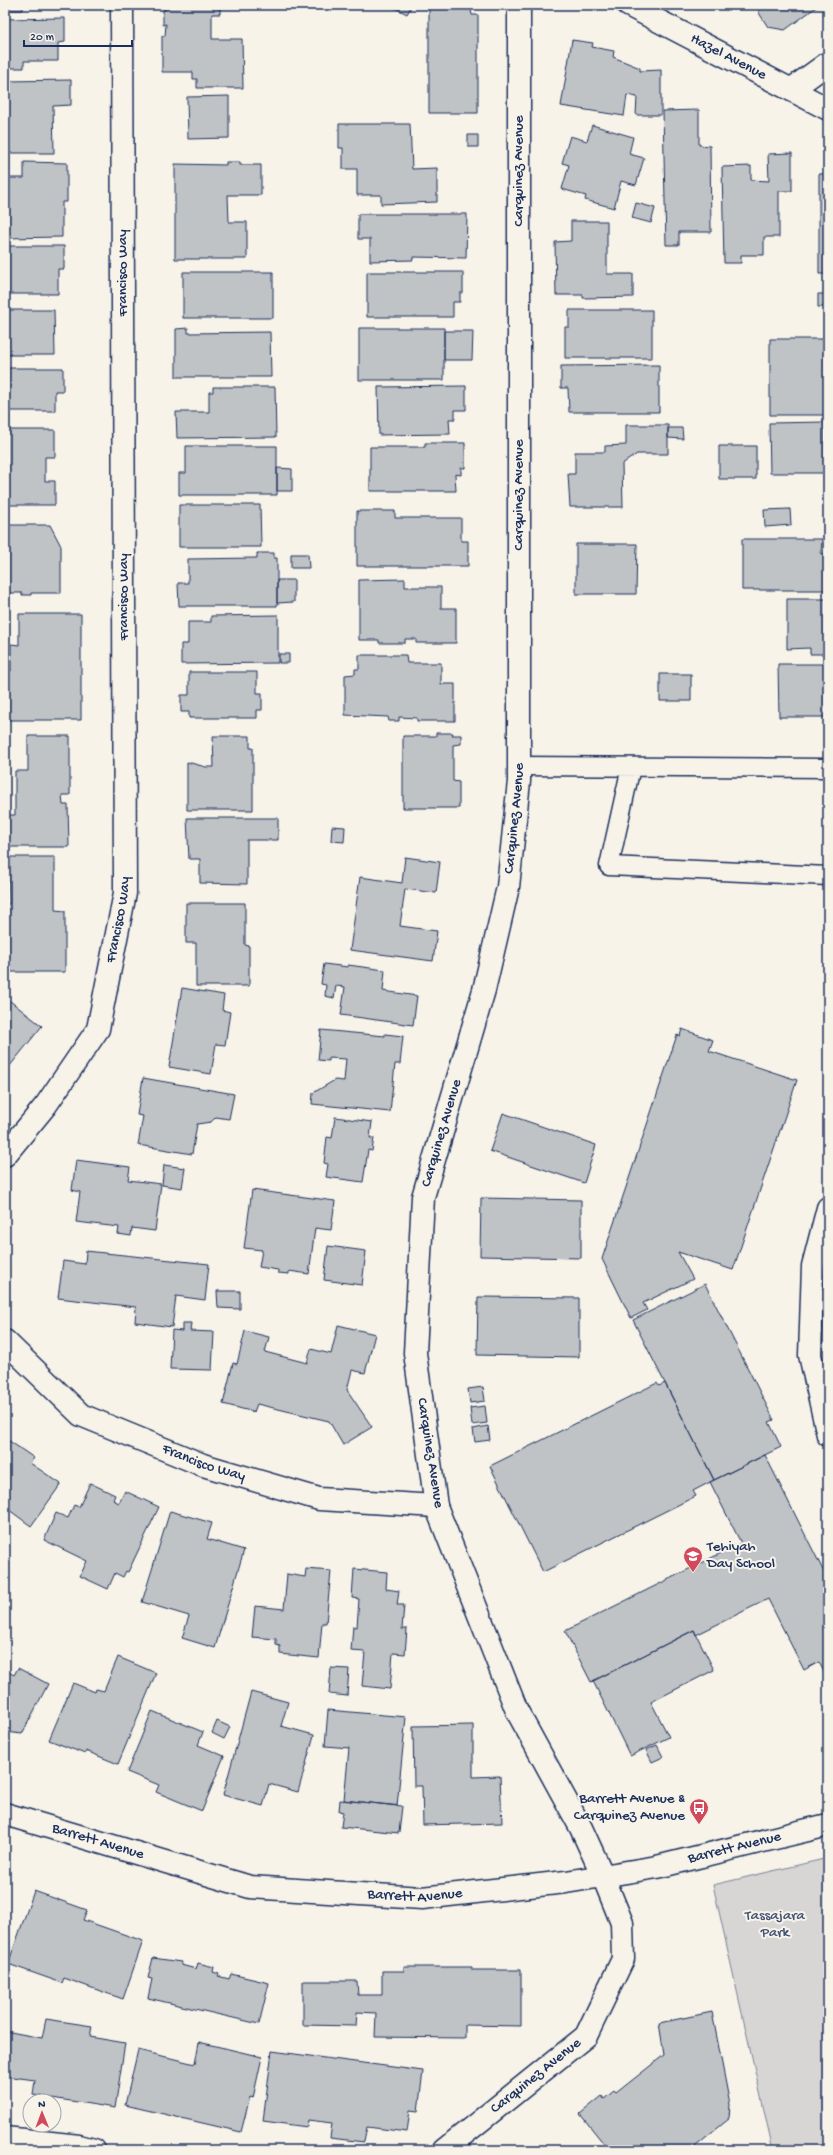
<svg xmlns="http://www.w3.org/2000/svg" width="833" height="2155" font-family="'Gochi Hand',sans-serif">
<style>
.green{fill:#d7d6d4;stroke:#798299}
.building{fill:#c0c3c5;stroke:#1b2f5e}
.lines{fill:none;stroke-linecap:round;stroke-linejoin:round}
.lane-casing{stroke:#1b2f5e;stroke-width:21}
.street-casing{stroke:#1b2f5e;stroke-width:25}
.secondary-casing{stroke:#1b2f5e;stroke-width:25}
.lane{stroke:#f7f3e8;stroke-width:18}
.street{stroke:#f7f3e8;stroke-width:22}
.secondary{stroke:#f7f3e8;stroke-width:22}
.labels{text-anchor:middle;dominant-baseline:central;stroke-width:4;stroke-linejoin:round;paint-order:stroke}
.street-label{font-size:15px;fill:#1b2f5e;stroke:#f7f3e8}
.poi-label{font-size:15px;fill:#1b2f5e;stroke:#f7f3e8;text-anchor:start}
.park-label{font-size:15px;fill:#415076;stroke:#f7f3e8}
</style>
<rect width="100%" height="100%" fill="#f7f3e8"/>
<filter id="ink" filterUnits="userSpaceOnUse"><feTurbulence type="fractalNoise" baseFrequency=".025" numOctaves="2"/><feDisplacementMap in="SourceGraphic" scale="8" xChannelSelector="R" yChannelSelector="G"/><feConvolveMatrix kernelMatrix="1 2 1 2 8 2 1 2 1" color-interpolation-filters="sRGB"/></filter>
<g filter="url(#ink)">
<path class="green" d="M828,1858v292h-55l-60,-265z"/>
<path class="building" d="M5,5h18v5h-18z
M165,5h55v9h-8v25h30l1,49h-46v-9h-4v-7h-31v-36h3l1,-12 -3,1v-15h2z
M389,5h23l-5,9z
M429,5h41l2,10h6v98h-49z
M759,5h60l-34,25 -17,-3 -9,-14z
M65,18v24l-7,1v18h-34v7h-19v-49z
M572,40l21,3 -1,4 22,4 -1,6 27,11v3l21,-1v45h-25l1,-18 -10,-2 -3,21 -63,-10z
M71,80v25l-18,1 1,47h-48v-72z
M229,96v42l-41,1 -1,-42z
M699,110v35l11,1 1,86h-32v13h-13l-3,-134z
M339,124h71l2,45 25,-1v34l-56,2v-9h-24v-26h-14v-21h-4z
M592,125l41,12 -4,17 15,4 -8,27 -15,-4 -7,27 -29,-8 1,-4 -24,-7 7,-24 -7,-2 8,-27 17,5z
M468,135h10v12h-10z
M792,153v38h-13v46h-15v18h-23v8h-17l-2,-96 29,-1v14l18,1 -1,-27z
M24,162l43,1v39h-5v35l-57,1v-60h19z
M226,162h14v3h21v30h-33l1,27h18v37h-72v-95l51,1z
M819,174h9v106l-2,-6h-7z
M636,203l19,5 -4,15 -19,-5z
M358,214h109l-1,44 -53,-1v3l-43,1v-22h-12z
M571,221h36v53h26v23l-50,1v-3h-27l-1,-53 16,-1z
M5,246h59v23h-6v25h-53z
M183,272h90v46h-90z
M367,272h96v21h-3v9h-7v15h-86z
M818,294h10v13h-10z
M5,306l1,4h48l1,45h-50z
M569,310h83v48h-87v-31h4z
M188,328v5l82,-1 1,45h-95v-48z
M359,328h85v52h-85z
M444,331h29l-1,29h-28z
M770,339h58v76h-58z
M5,364l1,4h57v23h-8v20h-50z
M659,365v47h-90l-1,-24h-7v-22z
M466,386v24h-11v9h-6l1,15 -71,1 -1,-48z
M213,387h62l1,50 -99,1 -1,-26h33v-20h4z
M825,422v51h-55l-1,-50z
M626,425h42v29h-31l-15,10 1,43h-53l-2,-33h7v-22h30v-6l21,-1z
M668,428h14l1,11 -15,-1z
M5,430h50v27h-10v24h10v24h-50z
M425,443h40v25h-4v7l-6,-1 1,17h-86v-44h55z
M186,446h91v49h-98v-22h7z
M719,446h37v33h-37z
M277,468l15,1v22h-15z
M179,505h81l1,42h-82z
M790,509l1,16 -26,2 -1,-17z
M357,511h38v7h66v23h7v25h-111z
M5,525h45l11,21v47h-30v2h-9v-2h-17z
M742,539h80l-1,15h7v36h-86z
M576,544h61l-1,50h-60z
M257,553h17v5h3v48h-98l-1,-23h10v-24l69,-1z
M291,554h17l1,14h-18z
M405,579v8h36v21h15v35h-40v-4h-11v4h-26v-3h-20v-60z
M277,580h17v22l-17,1z
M787,599h41v55h-18v-6l-23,1z
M19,614h62v106h-76v-49h6v-27l8,1z
M278,615v48l-97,1v-20h7v-22h23v-6z
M279,654h10v9h-10z
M359,655h47l1,8h34v21h14v37h-38v-3l-18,-1v4h-10l-1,-4 -43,-2v-40l10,-1v-5h4z
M778,664h50v53h-49z
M189,672h68v21h5v17h-5v8h-68v-6h-8v-17h8z
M660,674h31v27h-31z
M436,733h17l-1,2h9v9l-8,1v36l6,1v26h-56v-72h33z
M28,736h42v59h-8l1,10h5l1,42h-64v-32h10v-44h13z
M213,736h37v12h3v62h-66v-48l19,5h8z
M187,818h91v22h-31v44l-47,-1v-24h-11z
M332,826l13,1 -1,15 -13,-1z
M8,857h47v53l10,1v61h-60v-68h4z
M405,857l35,5 -4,31 -31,-4 -5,37 37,5 -4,30 -83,-11 10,-73 42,6z
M186,903h59v42l4,1v40h-53v-43h-10z
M324,964l24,3v-2l37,5 -2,21 34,5 -4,29 -72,-10 4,-28 -9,-1 -2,12 -9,-2 1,-11 -5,-1z
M182,988l42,7 -2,15 8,2 -5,33 -9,-1 -5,30 -42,-7z
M5,997l37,29 -37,46z
M682,1029l31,11 -4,11 88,29 -64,190 -55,-18 15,27 -50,24 4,7 -16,8 -29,-59 75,-224 3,1z
M321,1030l64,6v-2l18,2 -3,28h-5l-5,48 -78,-8 1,-11 22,-13 9,1 2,-22 -17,-1v3l-11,-1z
M143,1078l91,16 -5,25 -13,-2 -5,5 -14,2 -5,30 -54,-9 5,-29 -6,-1z
M503,1113l93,32 -12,38 -94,-32z
M335,1117l37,5 -2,16h4l-2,13 -4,-1 -5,32 -37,-5 2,-13 -4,-1 3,-26 5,1z
M76,1160l54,7 -2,13 33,4 -6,47 -23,-3 -1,8 -13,-2 1,-7 -43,-5 4,-30 -8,-2z
M164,1165l21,3 -3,20 -20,-3z
M252,1190l83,11 -4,29 -16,-2 -6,46 -20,-3v3l-11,-1v-3l-19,-3 3,-17 -18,-2z
M481,1198l100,2v58l-101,-2z
M328,1246l38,5 -4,34 -38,-5z
M86,1251l123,13 -4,36 -29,-4 -4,31 -37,-5 1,-15 -78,-9 5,-37 22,3z
M705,1284l69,136 -5,2 12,25 -67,33 -81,-160z
M217,1291h23v18l-22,-1z
M478,1297l101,1v59l-102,-2z
M182,1323h9l-1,8 24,1 -2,38 -42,-1 2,-39 10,1z
M338,1325l37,9 -10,39 -13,-3 -5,20 25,37 -29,18 -14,-24 -72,-17 -3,8 -31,-8 10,-41 4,1 8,-33 24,6 -4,15 42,11 4,-14 20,5z
M657,1383l2,3 6,-3 49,97 -21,11 3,5 -153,76 -53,-106z
M483,1387l2,14 -15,2 -2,-14z
M485,1406l2,17 -15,2 -2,-17z
M488,1426l2,14 -15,2 -2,-13z
M5,1438l29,20 -4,5 31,21 -30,42 -26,-19z
M765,1455l63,125v100l-9,-18 -15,8 -36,-71 -72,36 -2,-5 -103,52 -26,-51 176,-88 -31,-61z
M90,1483l25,12 -2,5 6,3 6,-12 34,16 -31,65 -2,-1 -3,6 -8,-4 -7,16 -28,-13 7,-15 -43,-21 12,-27 12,5 6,-13 5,2z
M170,1511l42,12 -5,16 37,11 -29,98 -33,-10 7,-22 -47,-14z
M306,1569l25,2 -5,52h-4l-3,35 -39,-4v-8l-4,-1v-6l-24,-2 3,-31 29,3 3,-35 18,3z
M354,1569l33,3 -1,17 13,2 -2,14h7l-2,24h5l-2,25 -12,-1 -3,36 -28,-3 3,-34 -14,-1 2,-25 4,1 2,-28 -7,-1z
M694,1630l20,40 -63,32 18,35 -39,19 -37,-75z
M118,1657l38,16 -38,91 -32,-13 -1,3 -36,-14 24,-57 22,9 1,-3 8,2z
M18,1668l30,16 -26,50 -17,-2v-62l9,5z
M331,1668l18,1 -2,27 -18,-2z
M251,1692l37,10 -7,24 33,9 -16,57 -29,-8 -6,22 -40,-11z
M328,1710l78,7 -9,89 -53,-6 5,-52 -24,-2z
M152,1711l51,21 -5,13 26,11 -22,55 -46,-19 3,-7 -32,-13z
M217,1721l13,6 -6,12 -12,-6z
M473,1725v52l27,-1 2,47 -79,2 -1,-39h-8l-1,-60z
M657,1745l6,12 -11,5 -6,-12z
M340,1800l62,6 -3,27 -58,-6 2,-15 -4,-1z
M34,1891l53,19 -4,10 60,21 -20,58 -59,-21 -2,5 -54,-19z
M153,1958l28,4v3l15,4 2,-6 16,4 -1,5 6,2 -1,2 11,3 2,-5 38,9 -10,41 -111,-26 4,-19 -4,-1z
M404,1967h68v3h49v56l-56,-1v13l-90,-1 1,-24 -19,-1 -1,14 -53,-1v-44h54l1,14h24v-24h22z
M712,2012l18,93 -1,13 -39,32h-81l-29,-36 22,-18 2,3 10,-8 2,2 48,-38 -5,-32z
M46,2019l46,7 -2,11 35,6 -10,65 -82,-13 2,-15 -30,-4v-45l37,7z
M199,2042l63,15 -9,41 -3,-1 -9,35 -116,-27 13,-55 57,14z
M272,2051l151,20 -5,40 -8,-1 -3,22 -40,-5 -3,15 -34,-4 2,-15 -24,-3 -1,7 -44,-6z"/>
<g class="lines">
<defs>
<path id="lane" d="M518,766l310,2
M631,767l-22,99 219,10"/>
<g id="street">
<path id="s1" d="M628,5l200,104"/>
<path d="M792,89l36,-26"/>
<path id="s2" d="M5,1155l41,-50 52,-76 27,-136 -3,-888"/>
<path d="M828,1208l-15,58 -3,89 18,80"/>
<path id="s3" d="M5,1341l76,74 122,50 116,34 117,7"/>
<path d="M5,2138l74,8 15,4"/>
<path id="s4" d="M444,2150l142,-114 37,-77 -1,-36 -19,-47 -22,-48 -64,-117 -81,-205 -21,-153 8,-156 61,-207 24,-103 11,-106v-776"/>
</g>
<g id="secondary">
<path id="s5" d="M5,1814l245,73 172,11 144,-16 91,-15 171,-42"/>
</g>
</defs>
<use href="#lane" class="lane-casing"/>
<use href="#street" class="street-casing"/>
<use href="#secondary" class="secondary-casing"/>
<use href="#lane" class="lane"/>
<use href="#street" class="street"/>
<use href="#secondary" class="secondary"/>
</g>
</g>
<defs>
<symbol id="school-pin" viewBox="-11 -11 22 30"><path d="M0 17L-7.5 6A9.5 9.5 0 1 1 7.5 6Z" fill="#d1495b" stroke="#f7f3e8"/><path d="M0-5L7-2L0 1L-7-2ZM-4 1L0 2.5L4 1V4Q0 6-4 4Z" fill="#fff"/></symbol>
<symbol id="bus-pin" viewBox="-11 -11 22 30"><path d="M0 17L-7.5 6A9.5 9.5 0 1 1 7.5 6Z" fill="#d1495b" stroke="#f7f3e8"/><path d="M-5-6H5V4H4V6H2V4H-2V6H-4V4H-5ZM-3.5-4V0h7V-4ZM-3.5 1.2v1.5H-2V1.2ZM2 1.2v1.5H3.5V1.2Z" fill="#fff"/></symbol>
</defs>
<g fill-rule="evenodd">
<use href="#school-pin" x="682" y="1545" width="22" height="30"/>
<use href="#bus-pin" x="688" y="1797" width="22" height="30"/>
</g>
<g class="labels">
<g class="street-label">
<text stroke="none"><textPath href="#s1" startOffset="113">Hazel Avenue</textPath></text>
<text transform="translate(519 171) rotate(-90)">Carquinez Avenue</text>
<text transform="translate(123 273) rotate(-90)">Francisco Way</text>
<text transform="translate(519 495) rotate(-90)">Carquinez Avenue</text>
<text transform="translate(124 597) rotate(-90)">Francisco Way</text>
<text stroke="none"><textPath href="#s4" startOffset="1462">Carquinez Avenue</textPath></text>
<text stroke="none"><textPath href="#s2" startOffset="268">Francisco Way</textPath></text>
<text stroke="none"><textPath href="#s4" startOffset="1138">Carquinez Avenue</textPath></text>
<text transform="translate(430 1453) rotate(81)">Carquinez Avenue</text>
<text stroke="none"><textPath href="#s3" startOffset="238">Francisco Way</textPath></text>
<text stroke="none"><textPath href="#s5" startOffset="97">Barrett Avenue</textPath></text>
<text stroke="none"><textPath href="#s5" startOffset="745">Barrett Avenue</textPath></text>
<text stroke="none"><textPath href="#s5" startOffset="421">Barrett Avenue</textPath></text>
<text stroke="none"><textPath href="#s4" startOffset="118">Carquinez Avenue</textPath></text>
</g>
<g class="poi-label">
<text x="707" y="1547">Tehiyah<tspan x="707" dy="17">Day School</tspan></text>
<text x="685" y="1799" text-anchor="end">Barrett Avenue &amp;<tspan x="685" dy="17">Carquinez Avenue</tspan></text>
</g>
<g class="park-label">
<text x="775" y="1916">Tassajara<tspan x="775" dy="17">Park</tspan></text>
</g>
</g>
<rect width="833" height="2155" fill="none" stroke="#f7f3e8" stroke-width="20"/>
<rect x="10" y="10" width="813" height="2135" fill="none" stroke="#1b2f5e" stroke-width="1.5" filter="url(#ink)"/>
<g transform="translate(42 2113) rotate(359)"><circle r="19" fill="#f7f3e8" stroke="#9fa5b1"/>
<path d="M0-3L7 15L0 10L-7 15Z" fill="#d1495b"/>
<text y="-6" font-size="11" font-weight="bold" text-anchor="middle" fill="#1b2f5e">N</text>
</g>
<path d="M24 40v6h108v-6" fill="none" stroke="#1b2f5e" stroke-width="2"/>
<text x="30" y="40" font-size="12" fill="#1b2f5e" stroke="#f7f3e8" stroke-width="3" paint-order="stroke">20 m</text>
</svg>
